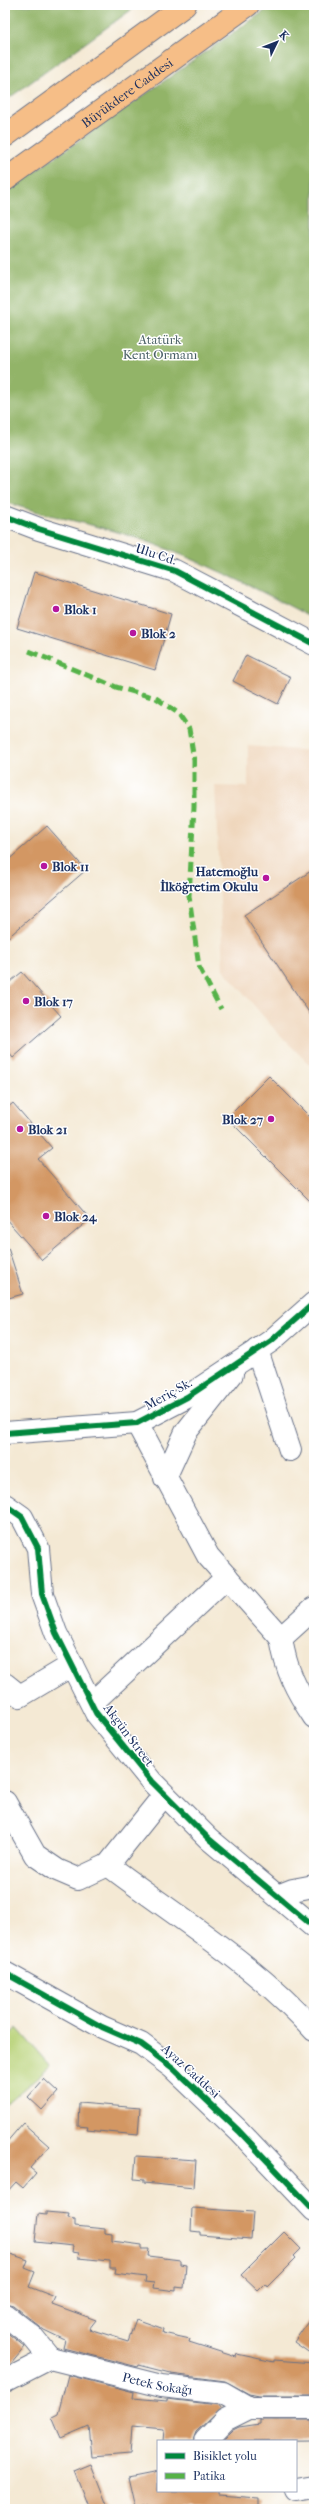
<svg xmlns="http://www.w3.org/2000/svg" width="319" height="2514" font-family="'IM FELL French Canon',serif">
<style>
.built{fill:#efd6bb}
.green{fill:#b8d277;stroke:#6a806a}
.forest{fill:#92b468;stroke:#567263}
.building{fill:#d39764}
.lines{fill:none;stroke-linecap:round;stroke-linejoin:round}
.minor-casing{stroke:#677087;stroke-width:24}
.major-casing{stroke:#677087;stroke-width:24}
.minor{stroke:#fff;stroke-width:22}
.major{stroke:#f6be87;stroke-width:22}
.quiet{stroke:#55b248;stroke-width:5;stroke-dasharray:10 5;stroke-linecap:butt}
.cycleway-casing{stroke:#fff;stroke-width:8}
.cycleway{stroke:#00873e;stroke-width:6}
.poi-dot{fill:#b5179e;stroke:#fff;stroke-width:1.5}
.labels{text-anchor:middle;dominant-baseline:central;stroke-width:3;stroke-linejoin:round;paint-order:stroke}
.street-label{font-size:13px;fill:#1b2f5e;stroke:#fff}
.park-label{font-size:13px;fill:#4a6066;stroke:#fff}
.poi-label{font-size:13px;font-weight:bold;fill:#1b2f5e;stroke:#fff;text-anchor:start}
</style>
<rect width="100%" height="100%" fill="#fff"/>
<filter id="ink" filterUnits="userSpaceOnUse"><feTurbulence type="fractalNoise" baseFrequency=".025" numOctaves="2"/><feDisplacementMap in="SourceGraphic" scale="8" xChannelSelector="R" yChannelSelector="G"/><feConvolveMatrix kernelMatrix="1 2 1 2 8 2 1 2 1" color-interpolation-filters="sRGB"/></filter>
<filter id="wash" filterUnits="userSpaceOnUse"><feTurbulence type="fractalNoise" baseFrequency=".012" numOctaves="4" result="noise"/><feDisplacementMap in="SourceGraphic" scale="16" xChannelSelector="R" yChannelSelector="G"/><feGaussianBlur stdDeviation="0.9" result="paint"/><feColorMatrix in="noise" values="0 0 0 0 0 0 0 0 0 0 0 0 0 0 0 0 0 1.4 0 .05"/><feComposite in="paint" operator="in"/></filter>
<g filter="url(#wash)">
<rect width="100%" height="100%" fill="#f4e9d4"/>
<path class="built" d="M248,746l66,5v318l-38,-38 -53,-62 -8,-183 33,1z"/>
<path class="green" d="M17,2028l33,38 -45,39v-66z"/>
<path class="forest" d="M5,5h133l-133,96z
M273,5h41v614c-56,-30 -114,-59 -174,-80 -44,-15 -91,-22 -135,-37v-310z"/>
<g id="blocks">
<path class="building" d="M34,572l137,42 -16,56 -138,-42z
M246,655l45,22 -13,27 -45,-23z
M47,826l39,44 -81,70v-77z
M314,869v151l-70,-105z
M22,972l39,44 -48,42 -8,-10v-62z
M269,1076l45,45v84l-87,-87z
M13,1103l39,45 -14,11 52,60 -48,41 -37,-42v-108z
M5,1248h3l15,46 -18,5z
M44,2079l14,13 -16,18 -14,-13z
M79,2103l61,5 -2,27 -51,-5 1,-3 -10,-1z
M23,2123l26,23 -19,22 6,5 -13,15 -7,-6 -11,12v-50z
M136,2156l60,4 -2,28 -50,-5v-3l-10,-1z
M192,2208l61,4 -2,27 -51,-4v-3l-9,-1z
M46,2212l23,2 -1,4 7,1v7l30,3v4l7,1v7l30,4v4h7l-1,7 32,4v4l6,1 -2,23 -8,-1v4l-23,-3 1,-5 -9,-1 1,-5 -31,-4 1,-5h-6v-7l-32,-3 1,-5 -7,-1 1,-6 -38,-4 3,-28 8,1z
M284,2232l17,17 -7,7 2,2 -29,29 -2,-3 -7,7 -17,-16z
M5,2252l23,8 -3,8 10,4 -6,15 26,10 -3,7 44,16 -7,9 39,12 8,-22 28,10 -1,4 27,6 -1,3 47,15 1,-3 37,8v-2l40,3v33h-56l-9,-2 -24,-13 -54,-7v-1l-32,-8 -1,2 -75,-19 2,-8 -21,-10 -31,-25 -8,-2z
M314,2313v43l-20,-14z
M5,2331l20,16 -14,17 -6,3z
M68,2375l66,17 -1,6 34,3v-2l52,6 2,3 -25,24 -3,9h-30l1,-12 -32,-3 -2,28 -38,3 -3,-31 -28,12 -9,-21 6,-3z
M260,2420h52l1,20 -91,1 11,-11 6,-3 21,-3z
M91,2464l16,41 -9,4h-9l-15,-38z
M158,2472v19h60v4l41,3v11h-110l-1,-3 -13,3 -7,-31z"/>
</g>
</g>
<g filter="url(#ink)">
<use href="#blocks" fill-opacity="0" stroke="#677087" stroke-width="1"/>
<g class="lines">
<defs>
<g id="minor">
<path d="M5,516l34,13 136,42 139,73"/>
<path d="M257,1350l33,100"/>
<path d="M137,1423l71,133 73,82"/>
<path d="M5,1433l132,-10 50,-26 84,-56 43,-38"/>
<path d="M165,1478l21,-46 46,-58"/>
<path d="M5,1505l17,12 16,31 4,46 14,39 40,80 55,68 58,58 105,88"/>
<path d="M314,1608l-33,30c5,33 15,52 33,79"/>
<path d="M5,1684l15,12 52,-31"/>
<path d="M92,1703l135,-126"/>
<path d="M5,1802l30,53 22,15 21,9 30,-14 56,-70"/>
<path d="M108,1865c70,53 148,100 206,165"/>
<path d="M278,1896l15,-6 21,-4"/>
<path d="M5,1973l97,54 39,17 32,24 66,63 75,79"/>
<path d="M5,2315l27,21 18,22"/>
<path id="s1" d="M5,2381l45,-23 112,28 61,7 26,15h65"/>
<path d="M205,2441l20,-21 24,-12"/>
<path d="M296,2490l18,-3"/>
</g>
<g id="major">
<path d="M5,136l180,-131"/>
<path id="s2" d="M5,180l243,-175"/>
</g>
</defs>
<use href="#minor" class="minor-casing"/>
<use href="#major" class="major-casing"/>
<use href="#minor" class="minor"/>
<use href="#major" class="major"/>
<path class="quiet" d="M29,651l87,36 40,11 22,15 11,16 5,31v47l-5,89 10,71 22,42"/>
<defs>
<path id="cycleway" d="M5,516l34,13 136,42 139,73
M5,1433l132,-10 50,-26 84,-56 43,-38
M5,1505l17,12 16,31 4,46 14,39 40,80 55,68 58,58 105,88
M5,1973l97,54 39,17 32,24 66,63 75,79"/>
</defs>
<use href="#cycleway" class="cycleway-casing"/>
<use href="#cycleway" class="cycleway"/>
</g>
</g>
<g class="poi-dot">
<circle cx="56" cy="609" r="4"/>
<circle cx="133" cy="633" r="4"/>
<circle cx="44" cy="866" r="4"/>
<circle cx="266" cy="878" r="4"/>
<circle cx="26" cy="1001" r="4"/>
<circle cx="271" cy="1119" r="4"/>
<circle cx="20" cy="1129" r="4"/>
<circle cx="46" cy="1216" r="4"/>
</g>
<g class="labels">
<g class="street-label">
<text stroke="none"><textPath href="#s2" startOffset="150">Büyükdere Caddesi</textPath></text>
<text transform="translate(156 554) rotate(18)">Ulu Cd.</text>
<text transform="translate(168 1394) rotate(-29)">Meriç Sk.</text>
<text transform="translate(129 1735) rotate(53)">Akgün Street</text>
<text transform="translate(191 2071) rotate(42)">Ayaz Caddesi</text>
<text stroke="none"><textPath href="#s1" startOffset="161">Petek Sokağı</textPath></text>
</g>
<g class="park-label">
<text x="160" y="339">Atatürk<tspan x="160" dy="15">Kent Ormanı</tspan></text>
</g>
<g class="poi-label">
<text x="64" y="609">Blok 1</text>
<text x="141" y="633">Blok 2</text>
<text x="52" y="866">Blok 11</text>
<text x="258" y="871" text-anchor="end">Hatemoğlu<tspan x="258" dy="15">İlköğretim Okulu</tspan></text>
<text x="34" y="1001">Blok 17</text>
<text x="263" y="1119" text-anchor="end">Blok 27</text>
<text x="28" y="1129">Blok 21</text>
<text x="54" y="1216">Blok 24</text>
</g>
</g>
<rect width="319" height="2514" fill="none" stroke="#fff" stroke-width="20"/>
<rect x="157" y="2440" width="140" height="52" fill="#ffffff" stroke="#a4acbf"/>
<rect x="165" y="2453" width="20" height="6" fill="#00873e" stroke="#a4acbf"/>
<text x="193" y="2460" font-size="12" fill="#1b2f5e">Bisiklet yolu</text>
<rect x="165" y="2473" width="20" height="6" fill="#55b248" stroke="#a4acbf"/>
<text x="193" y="2480" font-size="12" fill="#1b2f5e">Patika</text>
<g transform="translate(277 42) rotate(47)" stroke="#ffffff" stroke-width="3" paint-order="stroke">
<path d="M0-3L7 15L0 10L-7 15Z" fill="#1b2f5e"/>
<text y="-6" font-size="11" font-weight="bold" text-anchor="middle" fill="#1b2f5e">K</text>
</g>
</svg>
